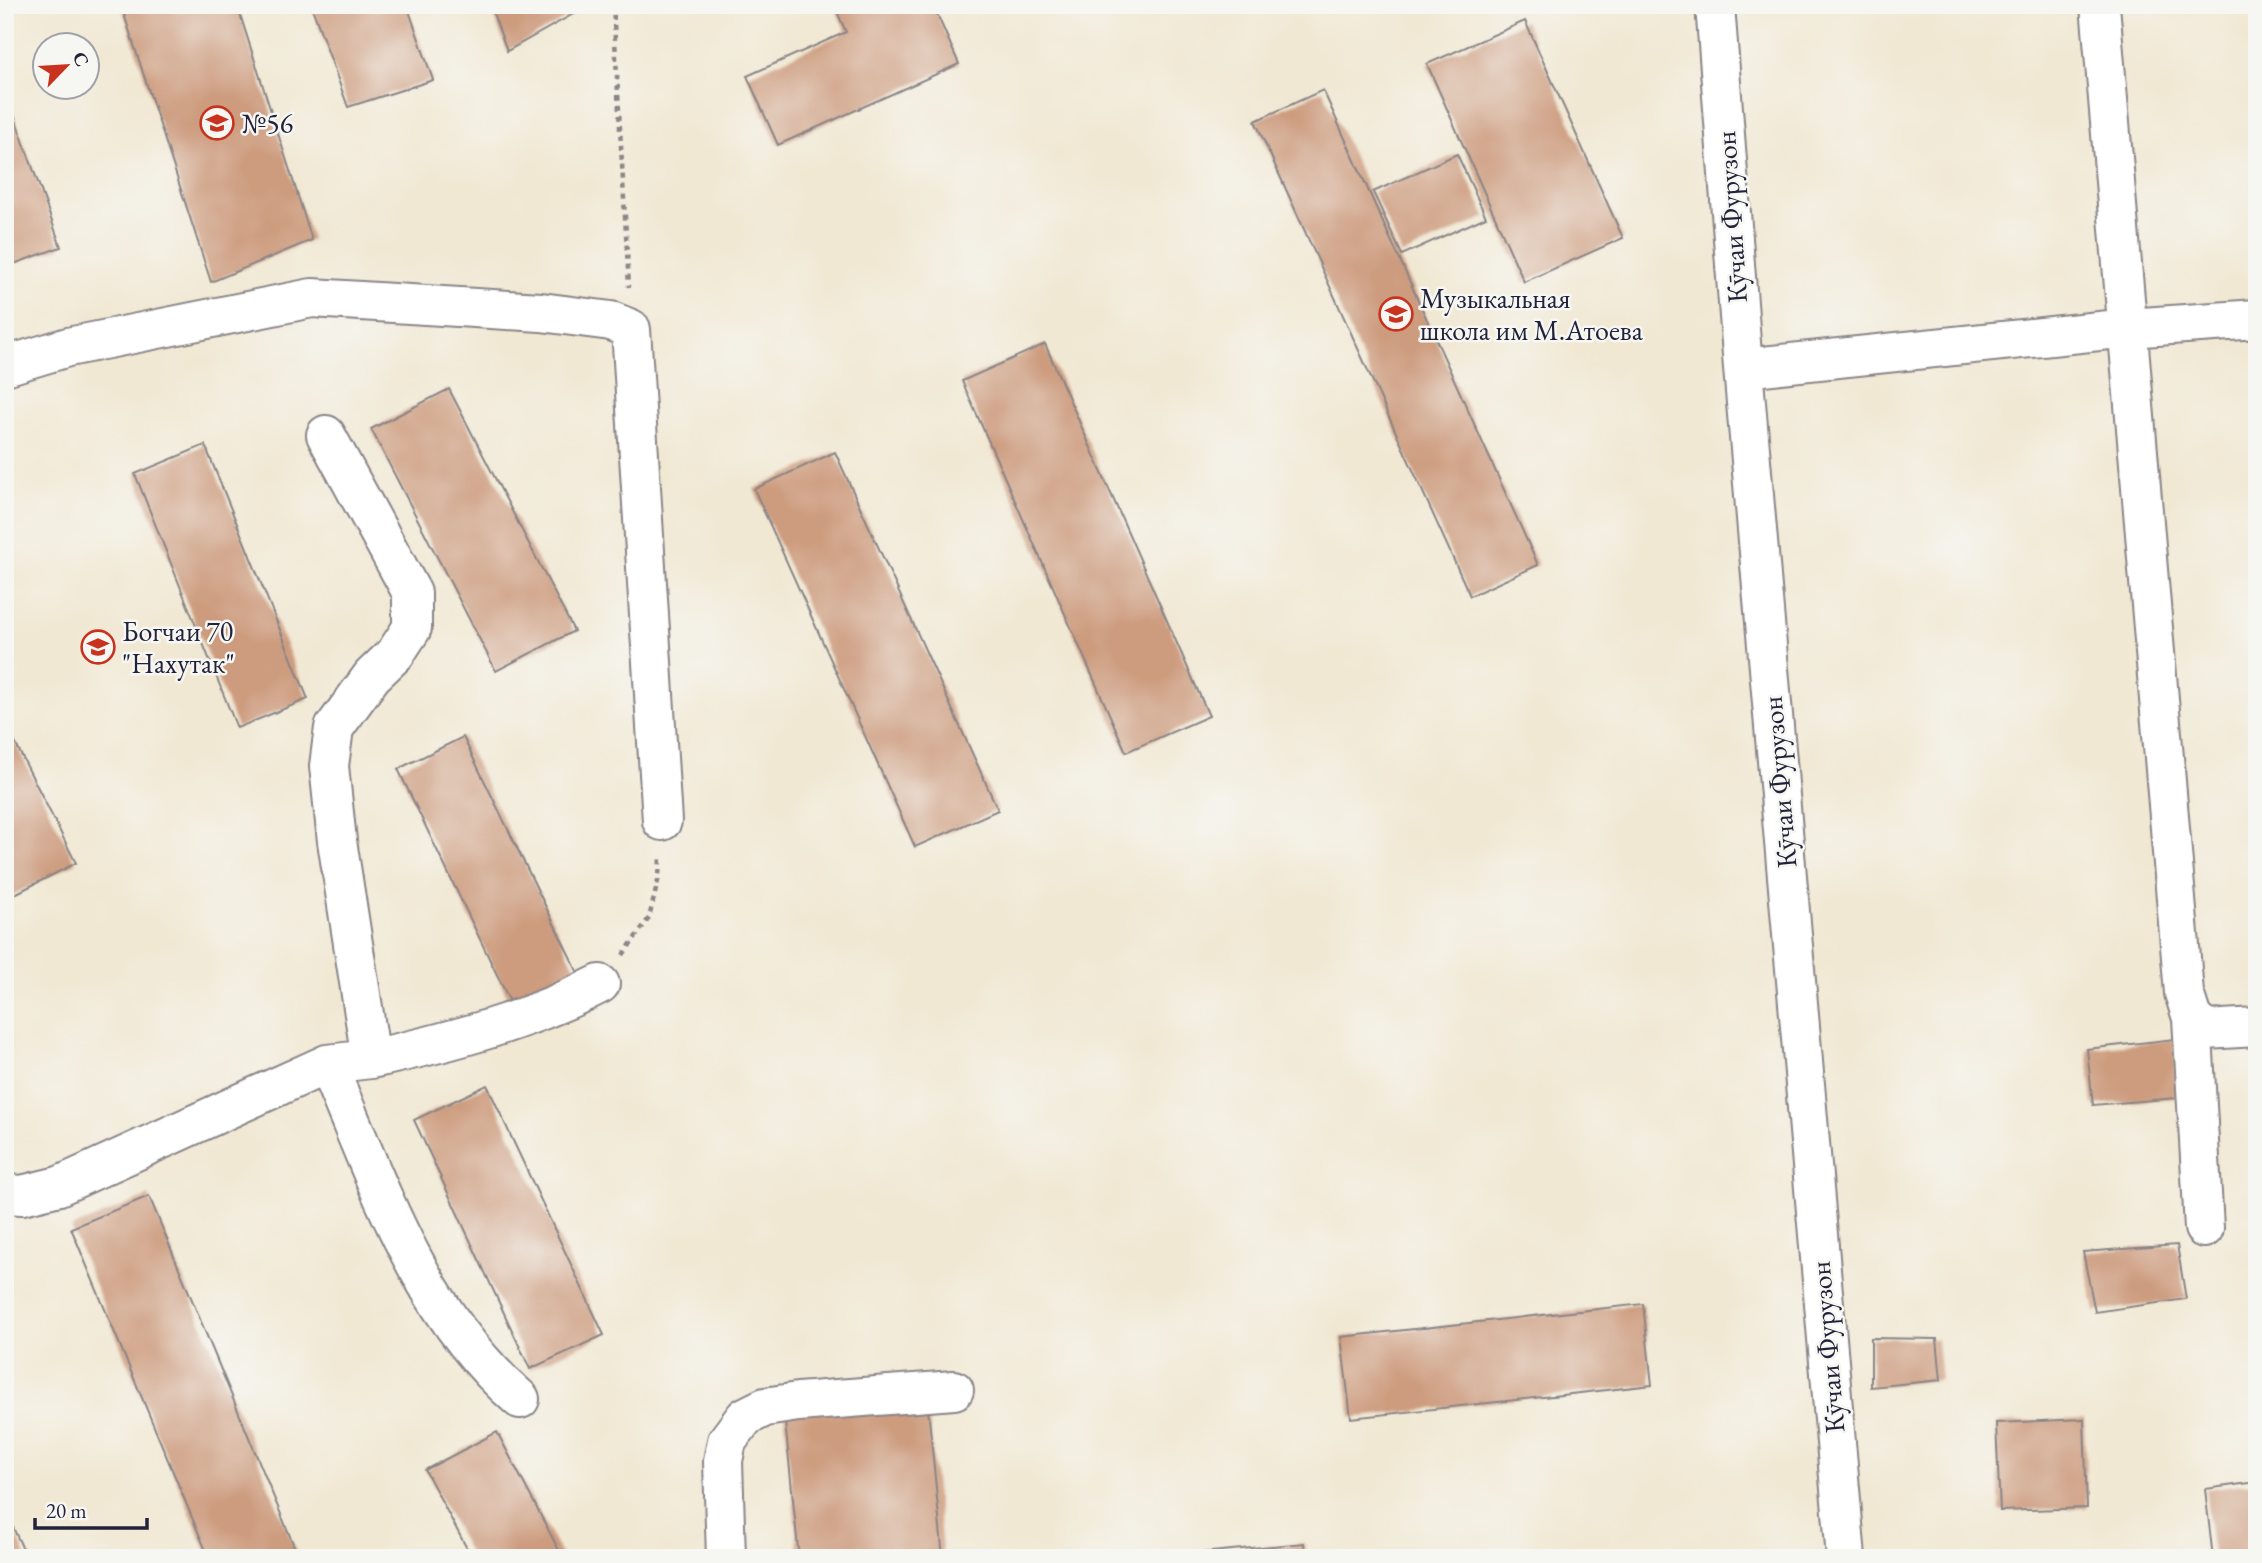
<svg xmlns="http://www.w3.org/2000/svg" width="2262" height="1563" font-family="'EB Garamond',serif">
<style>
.building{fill:#cd9c7f}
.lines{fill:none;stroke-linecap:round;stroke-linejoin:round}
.minor-casing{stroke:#8a8587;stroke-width:42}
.path{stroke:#8a8587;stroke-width:4.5;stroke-dasharray:5 5;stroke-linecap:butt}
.minor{stroke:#fff;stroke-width:38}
.labels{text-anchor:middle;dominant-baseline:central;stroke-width:5;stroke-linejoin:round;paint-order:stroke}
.poi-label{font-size:28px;fill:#22223b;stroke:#f6f6f2;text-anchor:start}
.street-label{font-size:28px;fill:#22223b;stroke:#f6f6f2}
</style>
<rect width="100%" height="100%" fill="#f6f6f2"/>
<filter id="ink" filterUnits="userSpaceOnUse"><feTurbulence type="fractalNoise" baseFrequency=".0143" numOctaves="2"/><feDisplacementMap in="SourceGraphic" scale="14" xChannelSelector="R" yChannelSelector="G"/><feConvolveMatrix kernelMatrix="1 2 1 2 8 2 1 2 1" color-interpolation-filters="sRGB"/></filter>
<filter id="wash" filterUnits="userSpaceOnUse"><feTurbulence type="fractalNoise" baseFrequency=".00686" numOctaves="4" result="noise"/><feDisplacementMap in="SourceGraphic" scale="28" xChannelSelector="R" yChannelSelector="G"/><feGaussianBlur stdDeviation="1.57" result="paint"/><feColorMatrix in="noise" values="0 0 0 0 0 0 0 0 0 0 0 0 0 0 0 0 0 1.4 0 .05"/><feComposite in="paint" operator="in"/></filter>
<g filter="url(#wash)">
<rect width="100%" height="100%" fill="#f1e8d3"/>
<g id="blocks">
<path class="building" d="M121,5h116l75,235 -101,42z
M311,5h96l26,75 -85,27z
M490,5h82l3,8 -68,38z
M834,5h99l26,59 -181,81 -31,-69 99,-44z
M1525,21l98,217 -99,44 -97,-218z
M5,90l56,157 -56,20z
M1323,90l215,475 -68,31 -215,-475z
M1457,154l29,63 -84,38 -29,-63z
M1045,344l164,372 -83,36 -164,-371z
M449,389l125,242 -78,40 -125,-242z
M205,445l103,254 -71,29 -102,-254z
M835,452l163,358 -83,37 -161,-358z
M5,723l71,140 -71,36z
M463,737l117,240 -66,33 -116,-241z
M2175,1039l2,59 -84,7 -6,-56z
M487,1085l117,250 -74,34 -116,-249z
M149,1196l150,362h-90l-138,-330z
M2177,1245l9,54 -91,13 -12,-60z
M1643,1304l9,81 -301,33 -10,-81z
M1871,1338l66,1 4,41 -70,7z
M927,1398l16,160h-144l-15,-146z
M2084,1419l3,89 -87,3 -4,-88z
M497,1432l66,126h-91l-47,-88z
M2257,1482v76h-44l-8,-69z
M5,1510l22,48h-22z
M1304,1543l2,15h-135v-2z"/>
</g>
</g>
<g filter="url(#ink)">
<use href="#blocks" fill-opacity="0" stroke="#8a8587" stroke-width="2"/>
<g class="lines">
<defs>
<path id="minor" d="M1715,5l28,363 103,1190
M2100,5l84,988 8,25 13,12 52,-3
M5,366l63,-19 244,-49 229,14 70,9 20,8 31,492
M1743,368l385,-40 129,-9
M326,435l86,158v35l-17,26 -23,22 -38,52 -5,38 8,75 34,218c79,-17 157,-38 229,-75
M2192,1018l12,210
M371,1059l-44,5c51,119 92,248 193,335
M5,1194l17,1 37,-9 268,-122
M726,1558l-3,-97 4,-20 18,-24 20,-10 33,-5 156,-12"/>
</defs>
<use href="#minor" class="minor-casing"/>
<path class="path" d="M613,5l16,282
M623,955l26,-37 10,-41 1,-20"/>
<use href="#minor" class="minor"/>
</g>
</g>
<defs>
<symbol id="school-ring" viewBox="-11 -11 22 22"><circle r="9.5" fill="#f6f6f2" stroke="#c8321e" stroke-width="1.5"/><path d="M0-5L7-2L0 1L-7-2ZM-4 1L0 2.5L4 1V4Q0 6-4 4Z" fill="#c8321e"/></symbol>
</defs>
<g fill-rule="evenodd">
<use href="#school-ring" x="198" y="104" width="38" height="38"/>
<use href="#school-ring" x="1377" y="295" width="38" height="38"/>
<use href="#school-ring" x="79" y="628" width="38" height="38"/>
</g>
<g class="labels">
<g class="poi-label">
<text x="242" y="123">№56</text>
<text x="1420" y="298">Музыкальная<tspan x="1420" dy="32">школа им М.Атоева</tspan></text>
<text x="122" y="631">Богчаи 70<tspan x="122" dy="32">"Нахутак"</tspan></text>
</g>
<g class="street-label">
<text transform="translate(1731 217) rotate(-94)">Кӯчаи Фурузон</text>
<text transform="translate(1779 782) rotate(-95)">Кӯчаи Фурузон</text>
<text transform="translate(1827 1347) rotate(-95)">Кӯчаи Фурузон</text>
</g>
</g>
<rect width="2262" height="1563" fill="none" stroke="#f6f6f2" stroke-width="28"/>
<g transform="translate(66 66) rotate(65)"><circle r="33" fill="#f6f6f2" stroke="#a1a1a9" stroke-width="2"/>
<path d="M0-5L12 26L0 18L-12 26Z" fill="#c8321e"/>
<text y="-10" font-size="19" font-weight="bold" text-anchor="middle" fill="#22223b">С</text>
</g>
<path d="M35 1518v10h112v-10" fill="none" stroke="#22223b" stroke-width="3.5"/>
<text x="46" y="1518" font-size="21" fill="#22223b" stroke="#f6f6f2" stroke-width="5" paint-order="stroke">20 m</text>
</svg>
